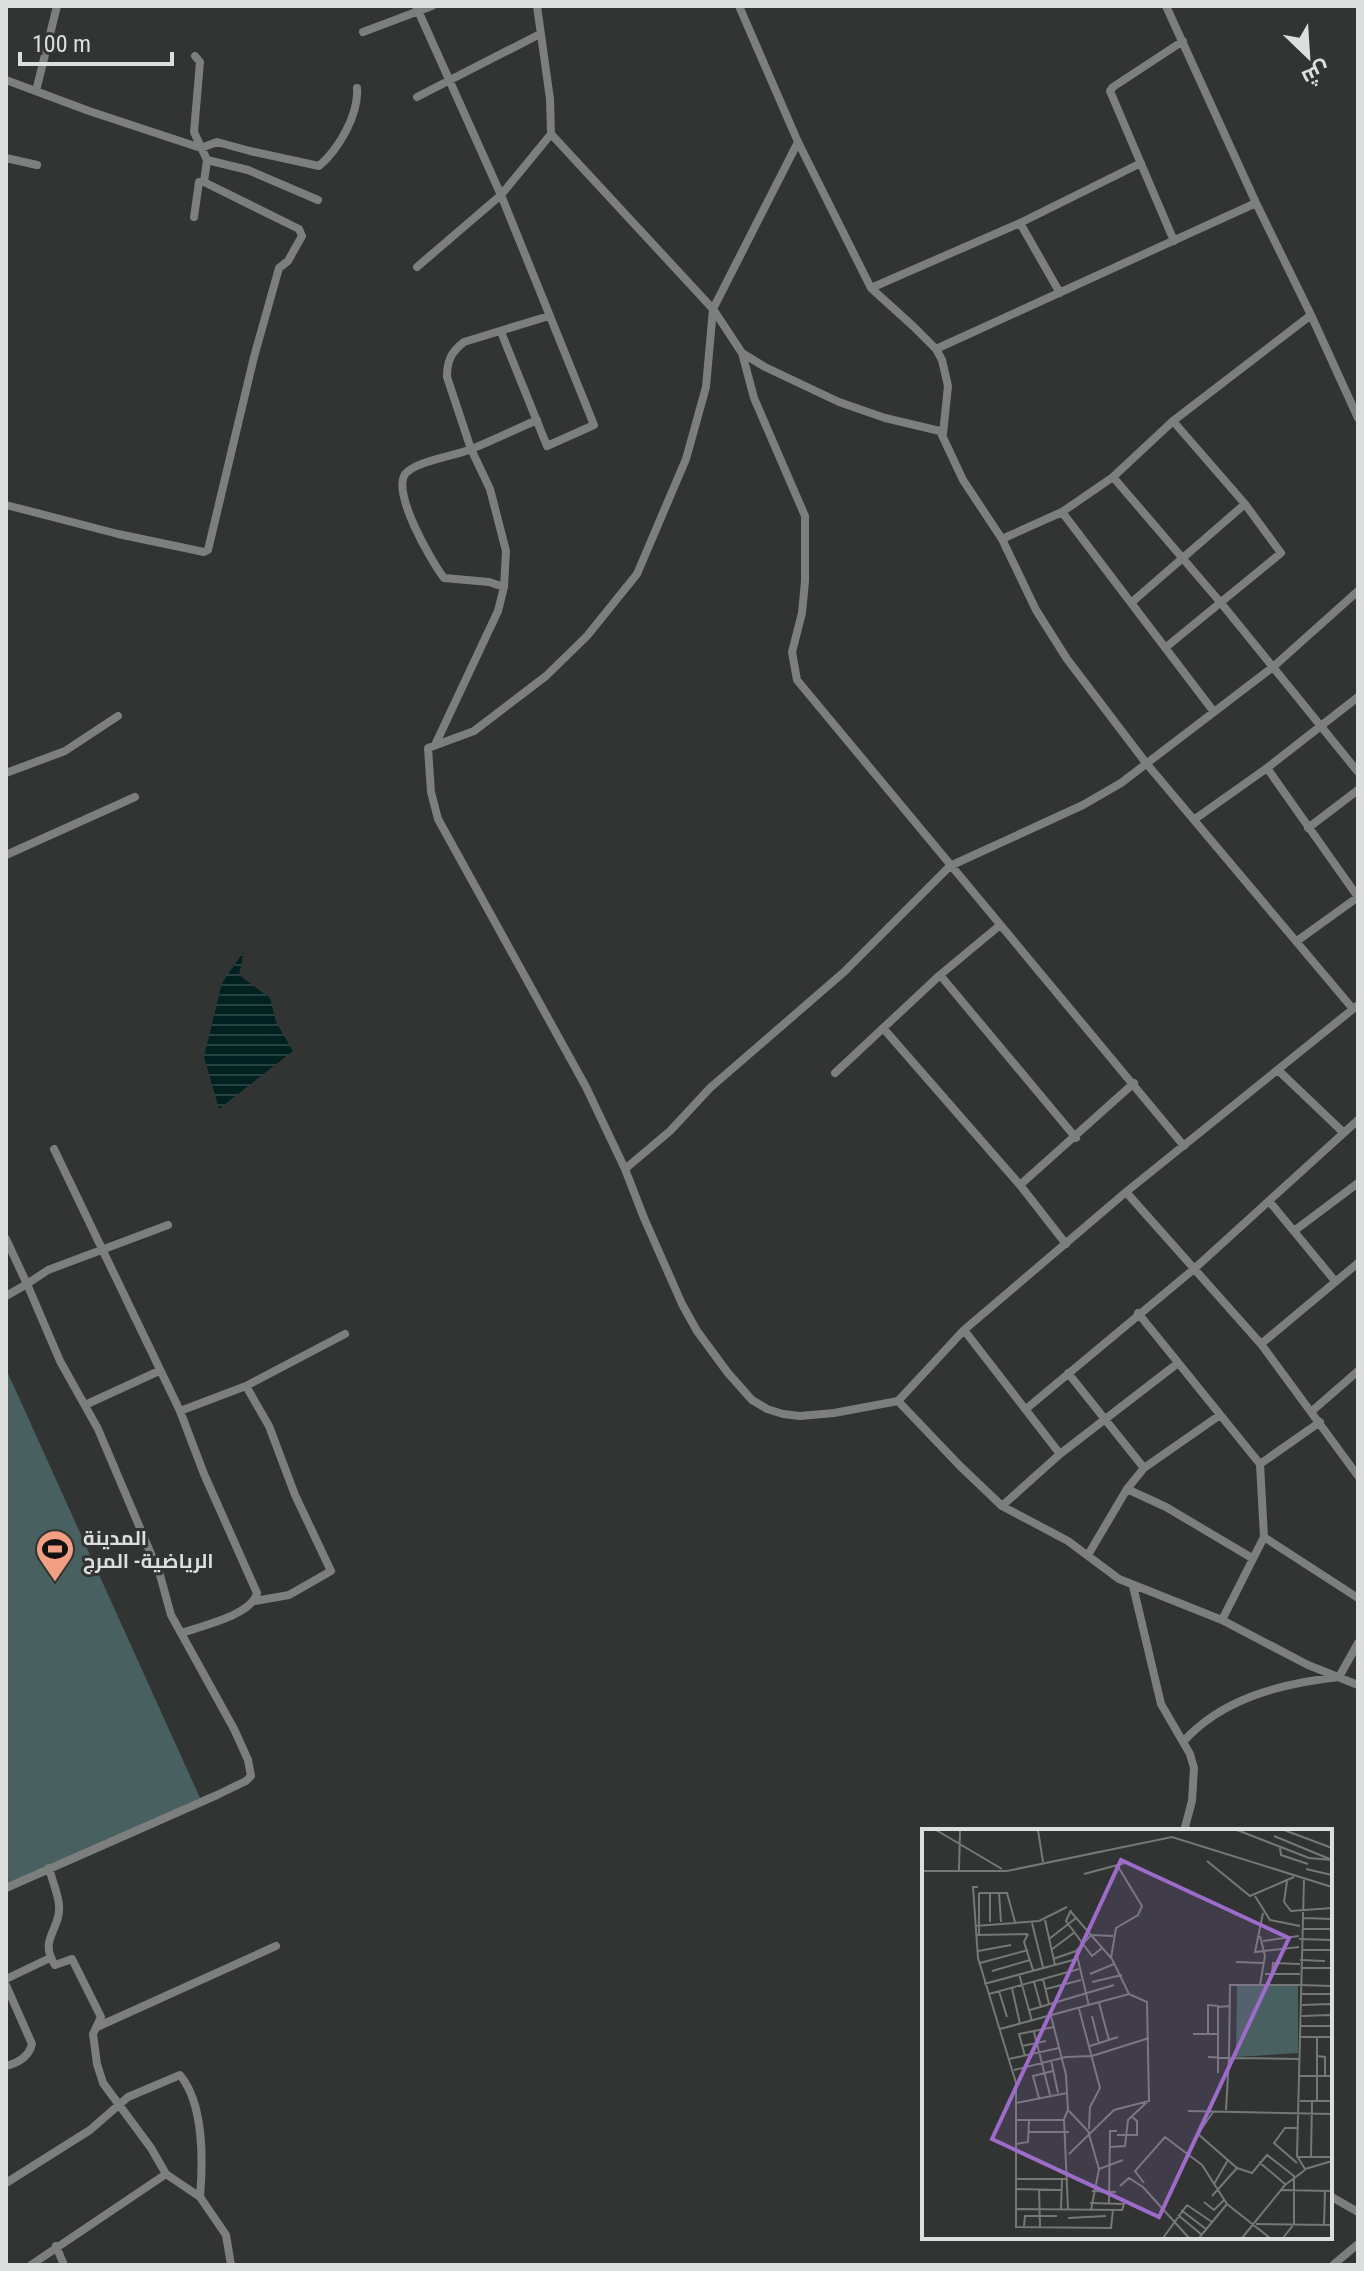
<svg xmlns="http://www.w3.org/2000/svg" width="1364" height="2271" font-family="'Roboto Condensed',Cairo,sans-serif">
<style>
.park{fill:#486160}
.water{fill:url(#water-rules)}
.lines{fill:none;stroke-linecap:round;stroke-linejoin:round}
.street{stroke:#7d7e7e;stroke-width:8}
.labels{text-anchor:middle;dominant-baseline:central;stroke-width:6;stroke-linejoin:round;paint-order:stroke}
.poi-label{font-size:20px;font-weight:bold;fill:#dddfdf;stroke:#313433;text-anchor:start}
.inset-road{fill:none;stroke:#767878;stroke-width:2}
.view{fill:#9d6bca;fill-opacity:0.15;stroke:#9d6bca;stroke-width:4}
.inset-edge{fill:none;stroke:#dddfdf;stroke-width:4}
</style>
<defs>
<pattern id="water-rules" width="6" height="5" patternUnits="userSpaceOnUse" patternTransform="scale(2)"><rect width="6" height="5" fill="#002120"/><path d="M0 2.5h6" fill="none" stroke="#254140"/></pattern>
</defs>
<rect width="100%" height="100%" fill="#313433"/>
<path class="park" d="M6,1369l194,429 -194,87z"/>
<path class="water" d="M244,951l-5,24 31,23 6,24 17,29 -74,58 -15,-52 18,-74z"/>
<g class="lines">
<path class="street" d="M416,6l85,189 93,230 -47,21 -46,-114
M739,6l59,136 73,146 43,39 22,22 6,11 6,26 -5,48
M1166,6l90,197 55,112 47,103
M363,32l69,-26
M6,80l83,31 112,37 16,-6 33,9 69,15c20,-17 40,-52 38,-78
M36,91l21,-85
M417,97l123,-63
M551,134l162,175 29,44 23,14 74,35 46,16 55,13 23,49 39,59 34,71 31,49 79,104 207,246
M798,142l-85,167 -7,78 -20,72 -49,115 -50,62 -41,40 -72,55 -46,17 3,44 7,27 148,268 39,82 19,49 38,86 15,27 31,42 24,27 15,9 16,5 17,2 34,-3 64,-12 66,-71 162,-138 232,-187
M6,158l31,7
M207,160l41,10 70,30
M194,217l5,-35h5l3,-22 -13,-28 6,-70 -5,-6
M1020,223l40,70
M1174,241l-64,-150 3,-4 70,-46
M417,267l84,-72 50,-61 -1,-35 -13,-93
M871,288l149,-65 121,-60
M936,349l320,-146
M742,353l12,45 51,118v65l-3,32 -10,39 5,28 387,466
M1113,477l108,126 137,169
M6,505l112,29 86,18 4,-2 46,-193 25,-89 9,-7 14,-25 -3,-7 -95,-47
M1062,512l152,200
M1002,539l60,-27 51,-35 60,-56 138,-106
M504,587l-15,-5 -45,-4c-13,-17 -54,-88 -38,-105 12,-12 47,-17 63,-23 23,-9 45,-20 68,-30
M1132,602l113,-98
M1165,648l116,-95 -36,-49 -72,-83
M435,745l63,-134 6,-24 2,-36 -16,-62 -19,-40 -24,-72c0,-16 4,-25 17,-35l85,-26
M1267,768l91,129
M6,773l59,-22 53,-35
M1195,819l72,-51 91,-71
M1308,828l50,-38
M6,855l129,-58
M1297,941l61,-44
M940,975l136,163
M883,1028l137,157 46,59
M1279,1071l65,62
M835,1073l105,-98 59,-49
M54,1149l126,262 24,63 53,119c-5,22 -55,33 -76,40
M625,1169l45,-38 40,-43 134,-116 106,-106 133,-61 38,-22 152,-116 85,-76
M1020,1185l114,-102
M1126,1192l135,152 97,132
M1269,1201l66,80
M1294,1231l64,-48
M6,1239l21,45 -21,12
M1138,1313l122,151
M964,1330l96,124
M1261,1344l97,-81
M1068,1373l76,95
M246,1386l23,40 26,69 36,76 -42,24 -34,6
M898,1401l62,65 42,40 66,35 51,38 103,41 86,45 50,20
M85,1405l74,-34
M1026,1409l168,-140 164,-149
M180,1411l66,-25 99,-52
M1312,1411l46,-40
M1127,1489l39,18 86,51
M1002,1506l58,-52 118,-91
M1264,1537l-4,-73 60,-42
M1088,1555l39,-66 17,-21 76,-53
M1133,1586l28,118 29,50 4,14 -2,33 -8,30
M1222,1620l42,-83 94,61
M1183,1742c39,-44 100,-59 156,-65l19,-34
M49,1868c3,12 9,25 10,37 2,25 -21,34 -4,60l17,-6 29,58 -8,17 4,30 6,19 48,65 15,26 34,23 26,38 5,30
M6,1888l211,-93 29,-14 5,-5 -3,-16 -14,-31 -63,-114 -11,-40 -62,-146 -38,-68 -33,-77 21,-14 120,-45
M6,1979l44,-21
M6,1985l26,59c-3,12 -14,19 -26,22
M97,2027l179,-81
M6,2183l84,-53 38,-33 52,-22c24,29 23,87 20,122
M1330,2196l28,16
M56,2246l8,19
M31,2265l135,-91
M1333,2265l25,-21"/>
</g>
<defs>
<symbol id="stadium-pin" viewBox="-11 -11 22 30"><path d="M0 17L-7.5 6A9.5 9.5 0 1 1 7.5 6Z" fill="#f39f84" stroke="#313433"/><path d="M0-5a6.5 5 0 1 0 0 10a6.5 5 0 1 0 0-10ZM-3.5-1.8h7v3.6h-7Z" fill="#111"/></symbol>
</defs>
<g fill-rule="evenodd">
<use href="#stadium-pin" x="33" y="1527" width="44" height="60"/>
</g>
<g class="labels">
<g class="poi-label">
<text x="83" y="1538">المدينة<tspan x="83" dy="23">الرياضية- المرج</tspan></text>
</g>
</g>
<g transform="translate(922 1829)">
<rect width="410" height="410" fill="#313433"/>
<path d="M315,156l61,1v67l-62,4z" fill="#486160"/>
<path class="inset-road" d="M14,1l66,39M116,1l5,32M315,1l72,28 23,2M362,1l48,18M352,7l58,24M358,19l1,7 27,9M285,32l43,35 44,-19M384,40l26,6M37,41l1,-40M0,42h85l165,-34 160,50M162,45l45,-12M382,49l-7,278 8,13 27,-8M365,52l-3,21 7,9 41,-3M56,58h-5l5,71 38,125v144l95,1 2,-18M57,64h28l8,29M57,64v42M68,64v29M77,64l2,29M333,67l15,24 30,6M149,81l-5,11 26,35 10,-8M149,83l41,47 17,35M341,84l-8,39 44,-5M381,89l29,1M123,91l10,45M110,94l11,44M53,97l64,-5 28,-14M380,100h30M106,105l-4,8 9,28M54,106l52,-1M127,110l27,-21M377,110l33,1M341,112l36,-5M129,121l24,-18M380,121h30M56,122l33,-6M189,129l5,-30 22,-13 4,-9 -25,-41M131,130l23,-8M378,131l25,1M314,133l27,1M58,134l48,-13M380,139h30M70,142l38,-11M97,145l13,47M168,145l24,-10M343,145h35M350,145l1,-11 27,1M121,150l6,25M112,153l7,25M170,153l30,-7M62,155l93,-25M338,156l5,-29 -5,-20M377,156l33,1M410,157v83M90,159l8,36M124,160l35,-9M77,162l8,26M67,165l90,-25M380,165h30M177,174l10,37M380,176l29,-1M167,177l-13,-55 15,-16 22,1M157,180l21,79 -10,19 -1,22M108,181l84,-25M129,187l15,59 2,35 20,21 11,38M170,187l7,28M380,187l29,-1M379,197h30M78,200l129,-35 18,8 2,99 -35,9 -45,44M112,203l16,63M286,204v-28l11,1M271,205h25M377,208h33M395,208v64M100,217l24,-5M168,217l28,-9M103,227l-6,-22 35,-7M395,227l8,1v19M286,228l21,1 1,-73h69M87,230l50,-11M129,231l7,33M92,241l52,-13 26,-1 57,-18M296,244v-66l12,-1M377,247h33M117,269l-6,-22 20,-5M378,272h32M94,274l51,-10M146,281l-4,9 4,90M304,281l3,-52 70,1M266,282l144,3M291,283l-15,22 39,34 15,5 15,-18 27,21v48l-11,14M95,291h47M106,303h41M195,306h20v-14l-6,-5M94,315l12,-2 1,-21M188,318l15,-1 3,-26 20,-19M376,328h34M389,328l1,-56M337,333l26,22M375,334l-23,-20 11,-15h12M95,350h51M222,354l-9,-12 30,-34 37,28 25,39 43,34M292,355l14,-24M198,357l9,-8 14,9 46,51M95,360l44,1M117,360l1,38M358,361l52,1M170,362l24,1M290,367l25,-28M282,373l10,8 10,-10M187,374l1,-72h7M95,380l105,1 2,-6 -34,-1M139,380l1,-30M169,381l8,-41 24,-9M259,381l25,19M256,386l24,20M146,389l38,-2M334,395l76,1M402,395l1,-33M102,397l1,-10h32M241,409l24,-33 25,17M277,409l28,-34M320,409l43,-53 20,-15"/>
<path class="view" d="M199,31l168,78 -130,279 -167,-78z"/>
<rect width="410" height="410" class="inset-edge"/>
</g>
<rect width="1364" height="2271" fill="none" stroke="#dddfdf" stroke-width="16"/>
<g transform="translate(1308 56) rotate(155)" stroke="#313433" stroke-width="6" paint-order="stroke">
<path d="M0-6L14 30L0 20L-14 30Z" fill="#dddfdf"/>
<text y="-12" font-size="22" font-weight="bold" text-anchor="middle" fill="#dddfdf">ش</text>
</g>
<path d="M20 52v12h152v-12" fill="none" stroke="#dddfdf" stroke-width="4"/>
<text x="32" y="52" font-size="24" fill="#dddfdf" stroke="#313433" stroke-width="6" paint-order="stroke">100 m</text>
</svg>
